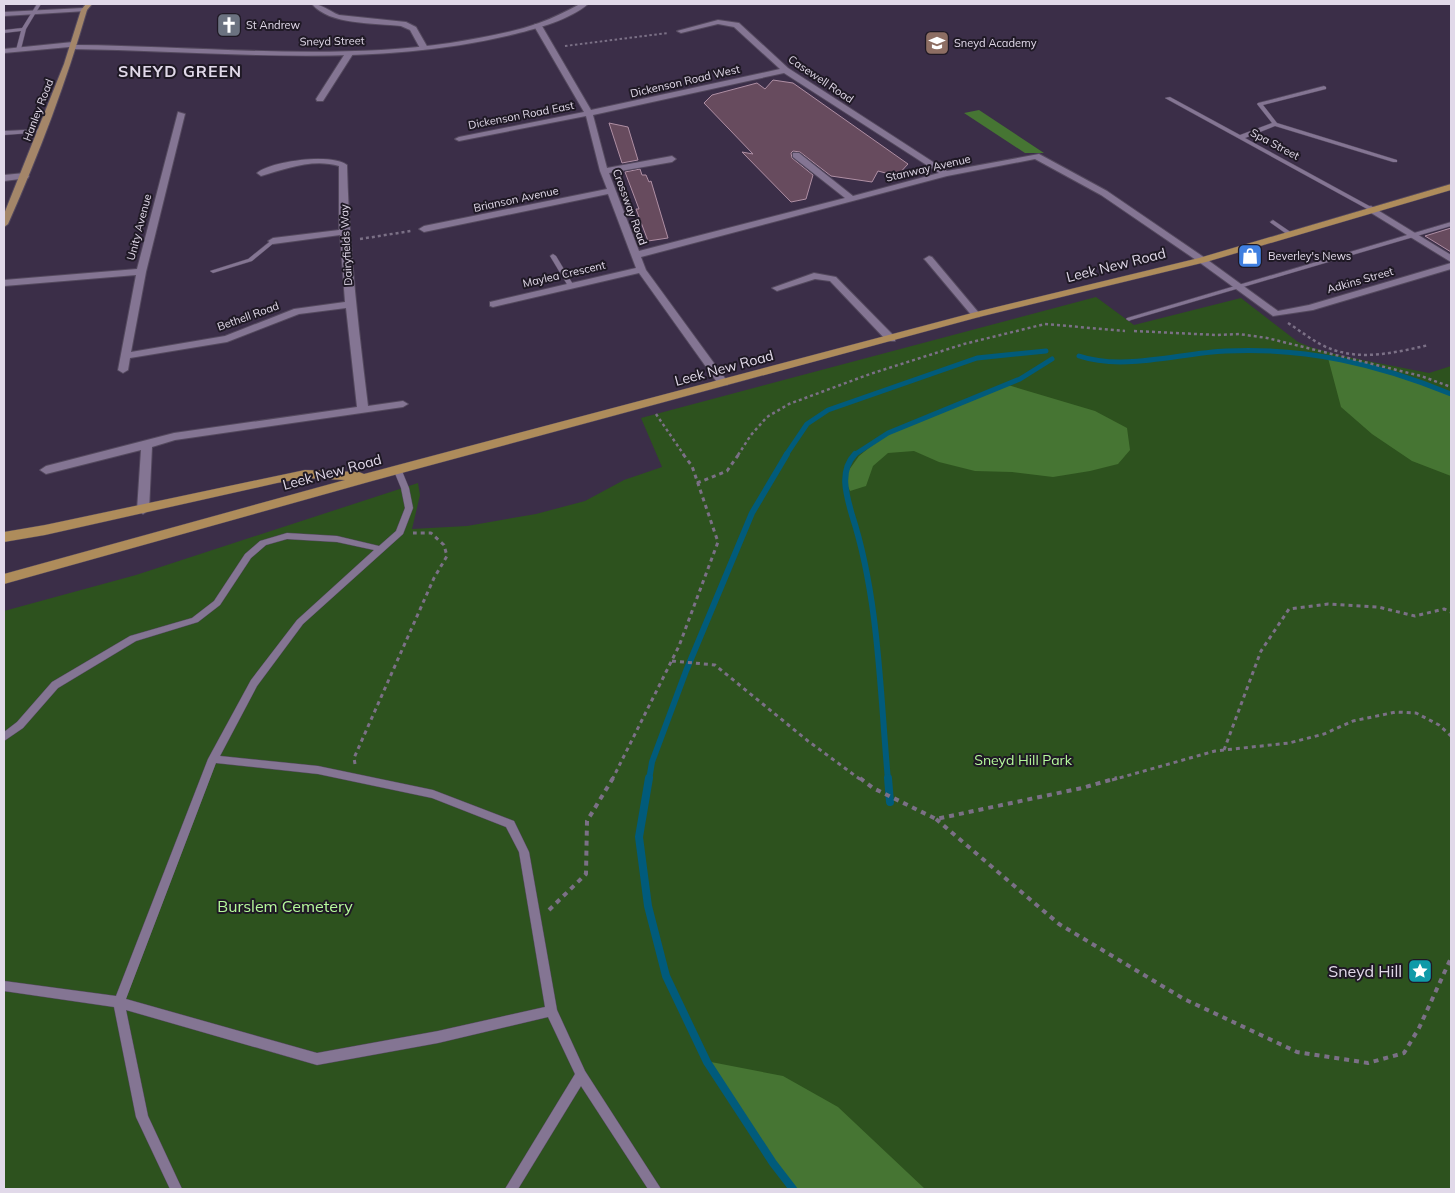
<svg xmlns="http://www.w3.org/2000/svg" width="1455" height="1193" font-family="Mulish,sans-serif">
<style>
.green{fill:#2d521e}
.forest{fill:#467533}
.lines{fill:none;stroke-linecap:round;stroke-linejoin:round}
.stream-far2{stroke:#015b7b;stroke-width:5}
.stream-far1{stroke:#015b7b;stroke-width:6}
.stream{stroke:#015b7b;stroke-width:8}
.building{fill:#674b5e;stroke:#af8fa4}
.service-casing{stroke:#54495e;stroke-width:1}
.minor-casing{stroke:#54495e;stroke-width:2}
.tertiary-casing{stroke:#54495e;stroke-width:2}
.primary-casing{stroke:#54495e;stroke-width:2}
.trunk-casing{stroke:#54495e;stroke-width:1}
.path-far3{stroke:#7b7086;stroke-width:2;stroke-dasharray:2.5 2.5;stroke-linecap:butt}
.path-far2{stroke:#7b7086;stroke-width:2.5;stroke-dasharray:3 3;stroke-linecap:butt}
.path-far1{stroke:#7b7086;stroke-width:3;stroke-dasharray:4 4;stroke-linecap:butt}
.path{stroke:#7b7086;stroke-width:4;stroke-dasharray:5 5;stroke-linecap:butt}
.service{fill:#847593;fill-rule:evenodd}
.minor{fill:#847593;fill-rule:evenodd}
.tertiary{fill:#847593;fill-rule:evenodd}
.primary{fill:#a48669;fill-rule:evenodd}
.trunk{fill:#ae8c5b;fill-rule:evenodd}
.labels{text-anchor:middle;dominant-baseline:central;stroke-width:4;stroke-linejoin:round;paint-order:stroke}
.far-poi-label{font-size:11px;fill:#e1d9e9;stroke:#1f1925;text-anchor:start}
.far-street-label{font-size:11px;fill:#e1d9e9;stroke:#1f1925}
.street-label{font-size:14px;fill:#e1d9e9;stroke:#1f1925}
.park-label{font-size:14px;fill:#b6fa9c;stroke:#1f1925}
.far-district-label{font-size:16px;font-weight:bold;letter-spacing:1px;fill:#e1d9e9;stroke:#1f1925}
.near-park-label{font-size:16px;fill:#b6fa9c;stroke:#1f1925}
.near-poi-label{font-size:16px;fill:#e1d9e9;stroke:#1f1925;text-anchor:end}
</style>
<rect width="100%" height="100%" fill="#3b2e48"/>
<path class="green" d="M1096,297l38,28 107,-27 57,44 15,6 29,8 87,17 22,-7v823h-1447v-578l132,-36 282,-92 2,12 -8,34 55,-3 69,-12 49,-13 39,-21 38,-13 -21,-49z"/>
<path class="forest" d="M979,110l65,43h-19l-61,-40z
M1328,358c43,4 84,21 123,38v80l-39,-15 -40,-27 -31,-27z
M1008,385l87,26 32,17 3,22 -12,14 -28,7 -37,6 -41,-5 -37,-1 -36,-9 -25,-11 -26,2 -15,13 -7,20 -16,5 -6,-14 15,-21 22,-18 61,-27z
M711,1062l72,14 55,31 87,82h-129l-21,-26z"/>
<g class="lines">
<path class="stream-far2" d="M1079,356c45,15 100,-3 147,-5 79,-4 152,13 225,43
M786,455l21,-31 21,-14 149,-52 69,-7
M854,455l34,-22 132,-54 32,-20"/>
<path class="stream-far1" d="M855,454c-16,17 -9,40 -3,61 27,83 28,178 36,265
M649,780l3,-18 34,-91 66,-158 35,-59"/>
<path class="stream" d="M649,778l-10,59 9,69 18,70 41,86 66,101 20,26
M888,778l2,24"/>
</g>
<path class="building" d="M773,80l20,3 115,81 -11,12 -19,-5 -6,11 -41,-6 -31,-24 -7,-1 -2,2 1,5 21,17 -7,24 -15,3 -49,-50 11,2 -49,-51 8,-8 45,-12 8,6z
M609,123l19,4 10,33 -16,3z
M640,169l2,6h4l3,7 2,-1 17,57 -20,3 -12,-32h3l-14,-37z
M1451,228v24l-26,-16z"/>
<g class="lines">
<defs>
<path id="service" d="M37,4h4l-15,25 -5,20 -5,1 5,-19 -17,2v-3l18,-2z
M1324,86l2,1v2l-63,16 14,18 120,37v2h-4l-118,-36 -30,12 128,70v2h-4l-204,-112 5,-1 70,38 32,-12 -15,-19 1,-1z
M43,129l3,2 -1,1 -41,3v-4z
M1273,220l19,13v2h-4l-17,-12 -1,-1z
M1451,222v4l-320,94 -2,1 -3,-2 1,-1z
M273,239l2,1v2l-23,19 -39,12 -3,-2 38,-12z
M553,254l3,2 18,30 -1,1 -2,1 -3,-2 -18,-30z
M398,468l4,3 7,17 4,20 -10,26 -100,90 -46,62 -37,70 98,10 115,24 81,31 15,31 28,158 28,61 76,118h-13l-67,-103 -63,103h-13l70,-115 -27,-57 -110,26 -121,22 -191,-55 22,106 34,73h-12l-34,-72 -22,-110 -110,-16v-10l112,15 92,-237 43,-79 46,-60 77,-70 -37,-8 -50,-3 -21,6 -15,13 -31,47 -22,17 -62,19 -78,47 -35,40 -19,13v-9l13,-10 35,-40 78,-46 62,-18 22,-17 31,-47 15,-13 27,-8 50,3 42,10 17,-15 9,-23 -4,-20 -7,-17zM216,763l102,11 114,24 74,29 13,25 26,155 -107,24 -121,22 -191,-54z"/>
<path id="minor" d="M312,4c10,0 17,7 27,11l67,7 10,5 12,21 -7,2 -11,-20 -9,-4c-26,-3 -72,-1 -89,-22z
M84,8l3,2 -1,1 -82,5v-4z
M718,20l21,3 49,45 159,103 92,-17 68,37 98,67 73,53 31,-6 142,-42v6l-138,41 -40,6 -74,-54 -98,-67 -66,-36 -88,17 -306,81 5,13 81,111 1,2 -1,2h-8l-80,-112 -146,34 -3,-1v-4l146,-34 -28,-74 -184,38 -5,-3 5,-3 183,-37 -7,-18 -14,-55 -127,25 -4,-2 4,-2 125,-25 -50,-86 1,-2 7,2 49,84 189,-41 -46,-42 -16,-3 -37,9 -4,-2zM784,73l155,100 -86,23 -54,-43h-6v4l52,41 -206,53 -30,-78 63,-11 4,-3 -4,-3 -65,12 -14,-53z
M346,52l7,2 -30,47h-6l-1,-2z
M178,112l7,2 -39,158 -15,80 94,-16 69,-27 51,-7 -5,-67 -67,9 -5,-3 5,-3 66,-8v-64c-26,-8 -54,3 -78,10l-4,-3c14,-12 75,-20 90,-8 2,81 11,160 21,241l35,-5 5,3 -5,3 -228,33 -23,7 -3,63 -6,4 -6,-4 4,-60 -95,24 -6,-4 6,-4 128,-33 183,-26 -11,-99 -47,6 -72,28 -97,16 -2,12 -5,3 -5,-3 18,-95 -132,11v-6l133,-11z
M25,173l4,3 -1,2 -24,3v-6z
M1371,206l80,49v7l-83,-51v-4z
M929,256l3,1 47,56v4h-6l-47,-56 -2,-2z
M814,273l22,4 59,60v4h-8l-57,-60 -15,-2 -38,12 -5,-3z"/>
<path id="tertiary" d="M580,4h8c-19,16 -49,24 -73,30 -145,36 -295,17 -443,15l-3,-2 -65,6v-4l69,-7 3,3c124,1 251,16 374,-2 30,-5 61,-10 89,-20 14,-5 28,-12 41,-19z"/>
<path id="primary" d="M86,4h6l-5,6c-21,73 -48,144 -79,214l-4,3v-13l60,-150 17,-54z"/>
<path id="trunk" d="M1451,184v6l-245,72 -227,55 -607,164 -368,103v-10l341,-94 -40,-2 -28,5 -232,52 -41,7v-10l41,-7 260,-55 54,2 5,2 608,-161 227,-55z"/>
</defs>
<use href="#service" class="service-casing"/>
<use href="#minor" class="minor-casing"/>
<use href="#tertiary" class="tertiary-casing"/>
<use href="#primary" class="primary-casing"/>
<use href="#trunk" class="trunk-casing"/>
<path class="path-far3" d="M565,46l103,-13"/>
<path class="path-far2" d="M360,239l51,-8
M1288,323c11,7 21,15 32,21 35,19 73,9 109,1
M1134,331l83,4 22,-1 28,4 154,38 30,11
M656,414l28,41
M738,455l13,-20 16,-18 22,-13 81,-30 94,-30 81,-20 80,7"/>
<path class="path-far1" d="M697,483l30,-12 12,-17
M672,661l43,4 93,76 53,39
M1224,750l37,-99 28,-42 39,-5 50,3 37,9 29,-7 7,3
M355,764l-1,-6 80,-180 13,-22 -3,-11 -13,-12h-18
M612,780l67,-134 39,-104 -26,-76 -9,-12
M1112,780l103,-29 74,-8 35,-9 29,-13 43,-9 20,1 23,12 12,11"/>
<path class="path" d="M860,778l13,10 63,31 146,-31 35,-10
M936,819l123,105 125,75 113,53 71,11 36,-10 15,-25 32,-70
M549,910l37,-36 1,-53 26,-43"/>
<use href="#service" class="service"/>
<use href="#minor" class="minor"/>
<use href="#tertiary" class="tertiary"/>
<use href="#primary" class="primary"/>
<use href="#trunk" class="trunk"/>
</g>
<defs>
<symbol id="church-square" viewBox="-11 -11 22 22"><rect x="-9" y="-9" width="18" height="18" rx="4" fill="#6b7280" stroke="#1f1925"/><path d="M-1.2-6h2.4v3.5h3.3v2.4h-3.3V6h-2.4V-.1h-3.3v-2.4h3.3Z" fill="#fff"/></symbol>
<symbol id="school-square" viewBox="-11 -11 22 22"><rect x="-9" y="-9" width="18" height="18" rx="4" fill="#8d6e63" stroke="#1f1925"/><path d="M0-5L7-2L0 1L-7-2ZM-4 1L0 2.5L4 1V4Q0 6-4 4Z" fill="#fff"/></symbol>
<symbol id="shop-square" viewBox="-11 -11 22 22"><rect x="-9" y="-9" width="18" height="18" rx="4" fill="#3f7fe0" stroke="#1f1925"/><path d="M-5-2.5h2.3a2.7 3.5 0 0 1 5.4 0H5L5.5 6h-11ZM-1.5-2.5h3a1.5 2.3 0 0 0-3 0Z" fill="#fff"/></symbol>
<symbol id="sight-square" viewBox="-11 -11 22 22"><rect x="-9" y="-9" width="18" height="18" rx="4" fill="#0f9aa8" stroke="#1f1925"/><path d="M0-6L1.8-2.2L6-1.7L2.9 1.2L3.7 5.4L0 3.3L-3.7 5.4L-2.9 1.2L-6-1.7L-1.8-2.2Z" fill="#fff"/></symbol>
</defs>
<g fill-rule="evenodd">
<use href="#church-square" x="215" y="11" width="28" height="28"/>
<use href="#school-square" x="923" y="29" width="28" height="28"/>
<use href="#shop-square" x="1236" y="242" width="28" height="28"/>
<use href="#sight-square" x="1406" y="957" width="28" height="28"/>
</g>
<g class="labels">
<g class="far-poi-label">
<text x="246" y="25">St Andrew</text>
<text x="954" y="43">Sneyd Academy</text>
<text x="1268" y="256">Beverley's News</text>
</g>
<g class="far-street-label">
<text transform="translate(332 41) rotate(-1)">Sneyd Street</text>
<text transform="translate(821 79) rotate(34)">Casewell Road</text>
<text transform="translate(685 81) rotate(-13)">Dickenson Road West</text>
<text transform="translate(38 110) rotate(-69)">Hanley Road</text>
<text transform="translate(521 115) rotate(-11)">Dickenson Road East</text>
<text transform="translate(1275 144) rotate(28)">Spa Street</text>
<text transform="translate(928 168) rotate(-13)">Stanway Avenue</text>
<text transform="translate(516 199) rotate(-12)">Brianson Avenue</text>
<text transform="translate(630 207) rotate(70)">Crossway Road</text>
<text transform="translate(139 227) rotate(-75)">Unity Avenue</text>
<text transform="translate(346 245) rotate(-93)">Dairyfields Way</text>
<text transform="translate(564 274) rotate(-13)">Maylea Crescent</text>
<text transform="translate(1360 280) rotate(-16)">Adkins Street</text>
<text transform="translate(248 316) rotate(-20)">Bethell Road</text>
</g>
<g class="street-label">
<text transform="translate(1116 265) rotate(-14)">Leek New Road</text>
<text transform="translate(724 368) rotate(-15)">Leek New Road</text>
<text transform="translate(332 472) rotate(-15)">Leek New Road</text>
</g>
<g class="park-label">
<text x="1023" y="760">Sneyd Hill Park</text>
</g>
<g class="far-district-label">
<text x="180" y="71">SNEYD GREEN</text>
</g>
<g class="near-park-label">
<text x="285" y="906">Burslem Cemetery</text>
</g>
<g class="near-poi-label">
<text x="1402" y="971">Sneyd Hill</text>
</g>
</g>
<rect width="1455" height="1193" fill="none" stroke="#e1d9e9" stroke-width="10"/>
</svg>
